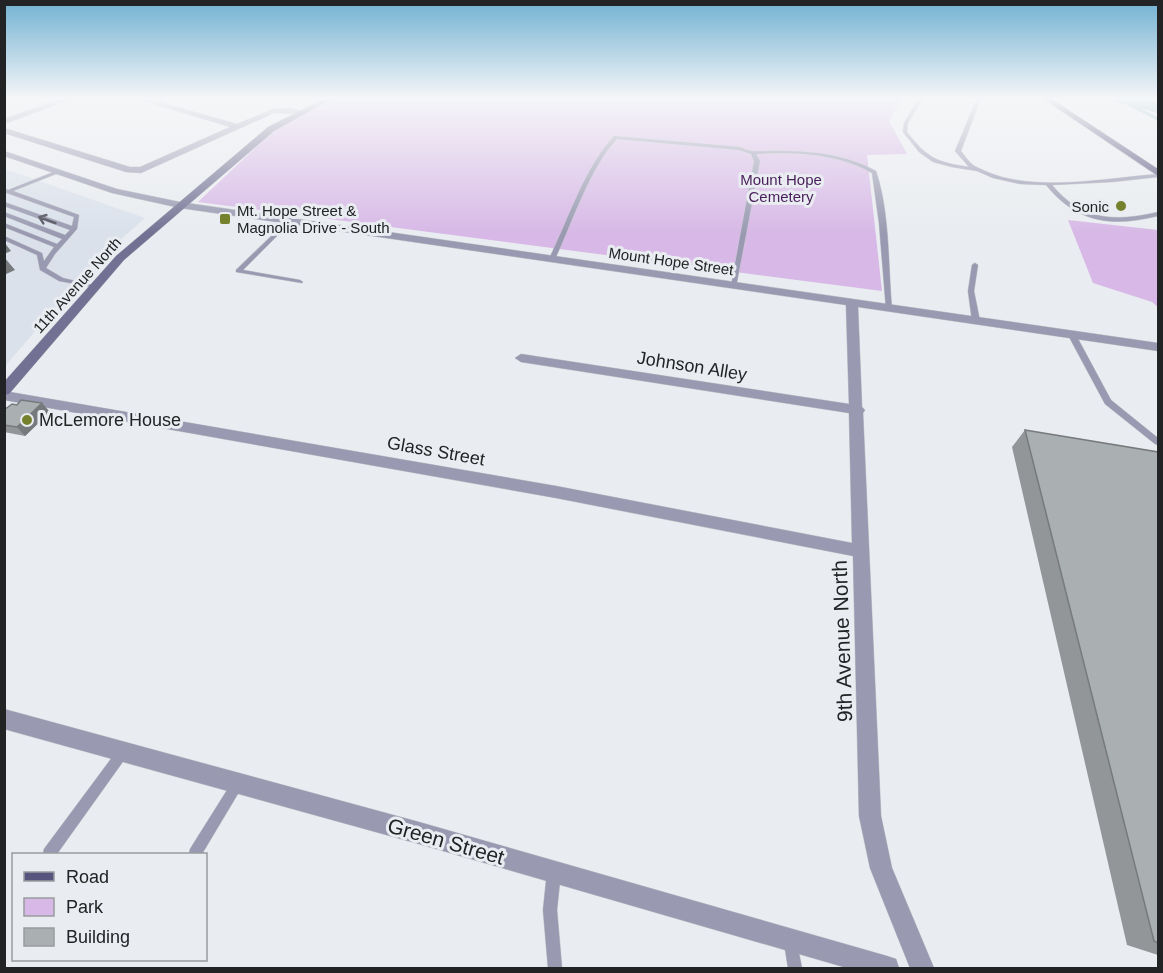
<svg xmlns="http://www.w3.org/2000/svg" width="1163" height="973" font-family="Arial,sans-serif">
<style>
.built{fill:#dae1eb}
.green{fill:#d7b8e6}
.lines{fill:none;stroke-linecap:round;stroke-linejoin:round}
.stream{stroke:#5eadb2;stroke-width:3}
.river{fill:#5eadb2;fill-rule:evenodd}
.lane-casing{stroke:#c5c8cb;stroke-width:1}
.street-casing{stroke:#c5c8cb;stroke-width:1}
.secondary-casing{stroke:#c5c8cb;stroke-width:1}
.primary-casing{stroke:#c5c8cb;stroke-width:1}
.lane{fill:#9999b1;fill-rule:evenodd}
.street{fill:#9999b1;fill-rule:evenodd}
.secondary{fill:#727193;fill-rule:evenodd}
.primary{fill:#57547d;fill-rule:evenodd}
.wall{fill:#929698}
.shaded-wall{fill:#777a7c}
.building{fill:#aaafb1;stroke:#777a7c;stroke-width:1.5}
.oneway{stroke:#52525d}
.poi-dot{fill:#76812e;stroke:#e9ecf0;stroke-width:2}
.labels{text-anchor:middle;dominant-baseline:central;stroke-width:6;stroke-linejoin:round;paint-order:stroke}
.far-park-label{font-size:15px;fill:#481f5a;stroke:#e9ecf0}
.far-poi-label{font-size:15px;fill:#222325;stroke:#e9ecf0;text-anchor:end}
.far-street-label{font-size:15px;fill:#222325;stroke:#e9ecf0}
.street-label{font-size:18px;fill:#222325;stroke:#e9ecf0}
.poi-label{font-size:18px;fill:#222325;stroke:#e9ecf0;text-anchor:start}
.near-street-label{font-size:21px;fill:#222325;stroke:#e9ecf0}
</style>
<rect width="100%" height="100%" fill="#e9ecf0"/>
<path class="built" d="M5,169l140,49 -49,43 -91,105z"/>
<path class="green" d="M335,98h567l-13,23 18,33 -40,1 15,136 -684,-89 86,-81z
M1068,220l90,10v77l-6,-5 -59,-19z"/>
<g class="lines">
<path class="stream" d="M1124,99l4,5 30,15"/>
<path class="river" d="M1113,98h30l15,5v10l-42,-11z"/>
<defs>
<path id="lane" d="M919,98h4l-15,25 -1,9c21,27 30,30 62,35l-14,-16 22,-53h4l-20,53c3,4 7,10 12,14 3,2 8,4 12,6 49,22 122,7 173,3v3l-46,5 -60,3c30,36 63,37 106,27v4c-46,11 -80,8 -112,-31l-26,-1 -27,-6 -16,-7 -25,-4 -19,-5 -14,-10 -16,-20 1,-9z
M614,136l126,11c4,2 9,4 13,4 9,1 19,-1 28,0 33,0 66,4 95,20 14,41 12,95 16,138l-3,2 -3,-2 -7,-86 -7,-50c-35,-20 -77,-21 -116,-19l4,7 -24,126h-4l-1,-1 23,-125 -3,-7 -12,-4 -122,-11c-27,28 -45,84 -62,120l-5,1 -1,-1c19,-39 36,-92 65,-123z
M56,171l5,1 -48,19 66,24 -2,14 -22,25 -9,14 17,10 34,8v2l-38,-7 -19,-11 -3,-15 -33,-15v-4l38,17 2,8 10,-14 -50,-20v-4l53,21 5,-5 -58,-23v-4l61,23 5,-5 -66,-24v-4l3,1 65,23 2,-9 -70,-25v-4l4,2z
M290,218l2,1v2l-49,49 57,10 3,2 -1,1 -66,-11v-2z
M975,263l3,2 -4,26 6,30 -4,2 -4,-2 -4,-30 4,-26z
M1069,333h6l1,2 35,65 47,38v7l-3,-1 -50,-40 -37,-69z
M123,746l4,2 2,4 -2,4 -70,98h-14l1,-5 75,-101z
M238,777l4,2 2,4 -2,4 -40,67h-13l1,-5 44,-70z
M554,865l5,2 2,5 -4,38 5,58h-14l-5,-58 4,-38 2,-5z
M791,936l5,2 6,30h-14l-4,-25 2,-5z"/>
<path id="street" d="M64,98h11l-71,26v-5z
M134,98h12l91,26 36,-15 17,-1 15,4 -4,2 -27,-1 -133,60 -15,-1 -122,-39v-5l126,39h10l90,-40z
M4,151l113,38 63,13 978,141v8l-300,-44 4,100 3,3 -2,3 18,403 11,52 42,100h-24l-40,-100 -11,-52 -6,-260 -297,-58 -552,-98v-9l552,95 296,57 -3,-130 -328,-51 -6,-4 6,-4 328,50 -3,-99 -666,-97 -68,-15 -108,-37z
M4,709l415,113 468,134 9,3 3,9h-52l-428,-124 -415,-115z"/>
<path id="secondary" d="M325,98h9l-60,33 -150,129 -115,134 -5,1v-13l112,-126 152,-129z"/>
<path id="primary" d="M1042,98h8l108,71v7z"/>
</defs>
<use href="#lane" class="lane-casing"/>
<use href="#street" class="street-casing"/>
<use href="#secondary" class="secondary-casing"/>
<use href="#primary" class="primary-casing"/>
<use href="#lane" class="lane"/>
<use href="#street" class="street"/>
<use href="#secondary" class="secondary"/>
<use href="#primary" class="primary"/>
</g>
<path class="wall" d="M4,410l46,2 -25,24 -21,-4z
M1025,430l133,22v503l-31,-10 -115,-498z"/>
<path class="shaded-wall" d="M4,242l7,9 -7,3z
M4,257l11,13 -11,5z
M42,403l8,9 -25,24 -8,-9z"/>
<path class="building" d="M21,400l21,3 -25,24 -13,-2v-15l8,-6 5,1z
M1025,430l133,22v491l-4,-2z"/>
<defs><path id="oneway-shaft" d="M-6 0H5M1.5-3L5.5 0L1.5 3" fill="none" stroke-width="1.6" stroke-linecap="round" stroke-linejoin="round" transform="scale(1.5)"/></defs>
<use class="oneway" href="#oneway-shaft" transform="translate(47 220) rotate(-160)"/>
<linearGradient id="sky" x2="0" y2="1"><stop stop-color="#71b1d2"/><stop offset="0.42" stop-color="#f5f6f8"/><stop offset="1" stop-color="#f5f6f8" stop-opacity="0"/></linearGradient>
<rect width="1163" height="234" fill="url(#sky)"/>
<g class="poi-dot">
<circle cx="1121" cy="206" r="6"/>
<rect x="219" y="213" width="12" height="12" rx="3"/>
<circle cx="27" cy="420" r="6"/>
</g>
<g class="labels">
<g class="far-park-label">
<text x="781" y="179">Mount Hope<tspan x="781" dy="17">Cemetery</tspan></text>
</g>
<g class="far-poi-label">
<text x="1109" y="206">Sonic</text>
<text x="237" y="210" text-anchor="start">Mt. Hope Street &amp;<tspan x="237" dy="17">Magnolia Drive - South</tspan></text>
</g>
<g class="far-street-label">
<text transform="translate(671 261) rotate(8)">Mount Hope Street</text>
<text transform="translate(77 285) rotate(-48)">11th Avenue North</text>
</g>
<g class="street-label">
<text transform="translate(692 366) rotate(9)">Johnson Alley</text>
<text transform="translate(436 451) rotate(10)">Glass Street</text>
</g>
<g class="poi-label">
<text x="39" y="420">McLemore House</text>
</g>
<g class="near-street-label">
<text transform="translate(842 641) rotate(-92)">9th Avenue North</text>
<text transform="translate(446 841) rotate(16)">Green Street</text>
</g>
</g>
<rect width="1163" height="973" fill="none" stroke="#222325" stroke-width="12"/>
<rect x="12" y="853" width="195" height="108" fill="#e9ecf0" stroke="#999c9f" stroke-width="1.5"/>
<rect x="24" y="872" width="30" height="9" fill="#57547d" stroke="#999c9f" stroke-width="1.5"/>
<text x="66" y="883" font-size="18" fill="#222325">Road</text>
<rect x="24" y="898" width="30" height="18" fill="#d7b8e6" stroke="#999c9f" stroke-width="1.5"/>
<text x="66" y="913" font-size="18" fill="#222325">Park</text>
<rect x="24" y="928" width="30" height="18" fill="#aaafb1" stroke="#999c9f" stroke-width="1.5"/>
<text x="66" y="943" font-size="18" fill="#222325">Building</text>
</svg>
